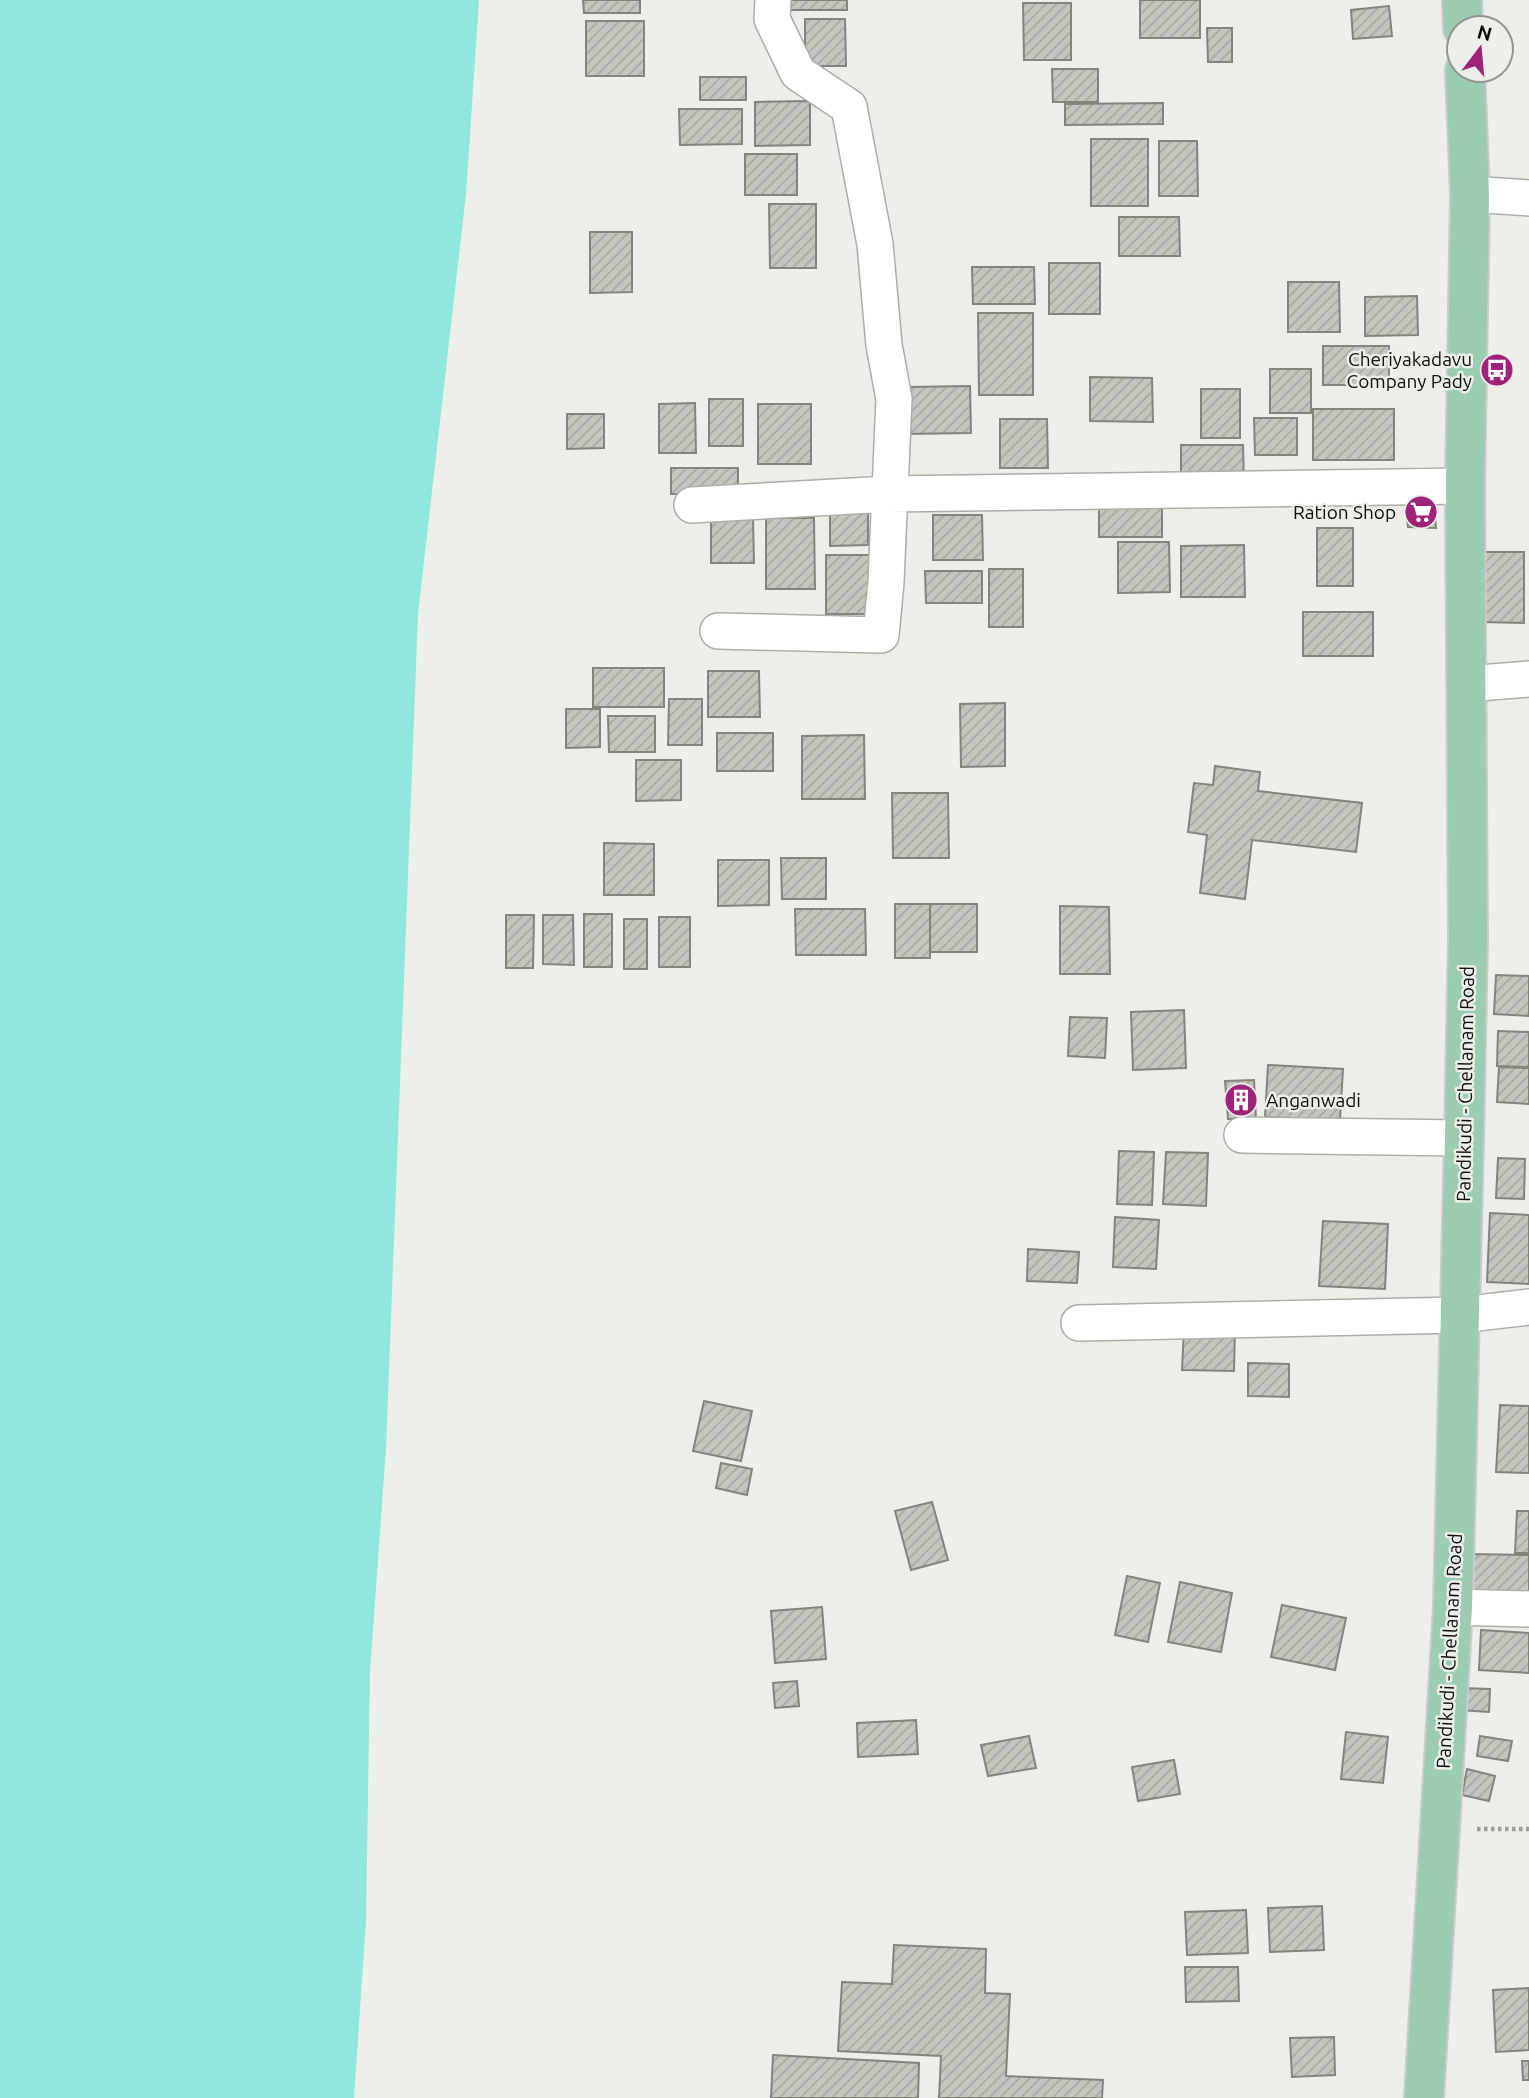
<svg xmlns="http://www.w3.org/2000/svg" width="1529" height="2098" font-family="Ubuntu,sans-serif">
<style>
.water{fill:#8fe7dd}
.building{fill:url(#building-hatch);stroke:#84837c;stroke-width:2}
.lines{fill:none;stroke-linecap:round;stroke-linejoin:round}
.minor-casing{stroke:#abafa8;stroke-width:38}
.primary-casing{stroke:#cacac9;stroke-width:42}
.path{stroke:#9a9d98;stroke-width:4.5;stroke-dasharray:3.5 3.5;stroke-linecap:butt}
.minor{stroke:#fff;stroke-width:35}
.primary{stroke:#9bcbb0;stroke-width:38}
.labels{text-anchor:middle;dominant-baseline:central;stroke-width:5;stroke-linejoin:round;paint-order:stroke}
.poi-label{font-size:19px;fill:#0c0d0b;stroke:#ebefe8;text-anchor:end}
.street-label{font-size:19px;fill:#0c0d0b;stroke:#ebefe8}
</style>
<defs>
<pattern id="building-hatch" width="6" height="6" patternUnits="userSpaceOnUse" patternTransform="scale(1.75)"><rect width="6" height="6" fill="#c5c4bd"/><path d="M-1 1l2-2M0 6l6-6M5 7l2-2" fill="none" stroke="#a8a7a1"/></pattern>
</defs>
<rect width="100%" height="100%" fill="#ebefe8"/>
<path class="water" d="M0,0h479l-13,194 -48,420 -32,834 -16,223 -4,249 -12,178h-354z"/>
<path class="building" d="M583,0h57v13h-56z
M786,0h61v10h-61z
M1140,0h60v38h-60z
M1023,3h48v57h-47z
M1389,6l3,30 -39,3 -2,-29z
M805,19h40l1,47h-41z
M586,21h58v55h-58z
M1207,28h25v34h-24z
M1052,69h46v33h-45z
M700,77h46v23h-46z
M810,101v44l-55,1v-44z
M1163,103v21l-98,1v-21z
M679,109h63v35l-62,1z
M1091,139h57v67h-57z
M1159,141h38l1,55h-39z
M745,154h52v41h-52z
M769,204h47v64h-46z
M1119,217h60l1,39h-61z
M590,232h42v60l-42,1z
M1049,263h51v51h-51z
M972,267h62l1,37h-62z
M1288,282h51l1,50h-52z
M1417,296l1,39 -53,1v-39z
M978,313h55v82h-54z
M1323,346h66v39h-66z
M1270,369h41v44h-41z
M1090,377l62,1 1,44 -63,-1z
M970,386l1,47 -66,1 1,-47z
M1201,389h39v49h-39z
M709,399h34v47h-34z
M695,403l1,50h-37v-49z
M758,404h53v60h-53z
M1313,409h81v51h-81z
M567,414h37v34l-37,1z
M1254,418h43v37h-42z
M1000,419h47l1,49h-48z
M1181,445h62l1,38h-63z
M671,468h67v26h-67z
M1433,496l3,32 -28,-1 -3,-29z
M830,499h38v46l-38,1z
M1099,508h63v29h-63z
M933,515h49l1,45h-50z
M711,518h42l1,45h-43z
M766,518h48l1,71h-49z
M1317,528h36v58h-36z
M1118,542h51l1,50 -52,1z
M1244,545l1,52h-64v-51z
M1481,552h43v71l-43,-1z
M826,555h44v59h-44z
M989,569h34v58h-34z
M925,571h57v32h-56z
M1303,612h70v44h-70z
M593,668h71v39h-71z
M708,671h51l1,46h-52z
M669,699h33v46h-34z
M1005,703v63l-44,1 -1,-63z
M566,709h34v38l-34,1z
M608,716h47v36h-46z
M717,733h56v38h-56z
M864,735l1,64h-63v-63z
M636,760h45v40l-45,1z
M1215,766l45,6 -2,19 104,12 -6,49 -104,-12 -7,59 -45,-6 7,-58 -19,-3 6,-49 19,2z
M892,793h56l1,65h-56z
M604,843l50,1v51h-50z
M781,858h45v41h-44z
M718,860h51v45l-51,1z
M895,904h35v54h-35z
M930,904h47v48h-47z
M1060,906l49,1 1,67h-50z
M795,909h70l1,46h-70z
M584,914h28v53h-28z
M506,915h28l-1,53h-27z
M543,915h30l1,50 -31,-1z
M659,917h31v50h-31z
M624,919h23v50h-23z
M1496,975l33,1v40l-35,-2z
M1184,1010l2,58 -53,2 -2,-58z
M1070,1017l37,1 -2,40 -37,-2z
M1498,1031l31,1v35l-32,-1z
M1268,1065l75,4 -3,51 -75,-3z
M1499,1067l30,1v36l-32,-2z
M1254,1080l2,39h-28l-3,-38z
M1119,1151l35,1 -2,53 -35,-1z
M1166,1152l42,1 -2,53 -43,-2z
M1498,1158l27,1 -1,40 -28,-1z
M1490,1213l39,2v69l-42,-2z
M1115,1217l44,3 -3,49 -43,-2z
M1323,1221l65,3 -3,65 -66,-3z
M1028,1249l51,3 -2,31 -50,-2z
M1184,1327l51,2 -1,42 -52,-1z
M1248,1363l41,1v33l-41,-1z
M704,1401l48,10 -11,50 -48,-10z
M1500,1405l29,1v67l-33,-1z
M721,1463l31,6 -5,26 -31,-7z
M932,1502l16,58 -37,10 -16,-59z
M1517,1511h12v42h-14z
M1470,1554l59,1v38h-60z
M1127,1576l33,7 -12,59 -33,-7z
M1180,1582l52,11 -11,59 -53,-10z
M1282,1605l64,13 -11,52 -64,-13z
M822,1607l4,52 -51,4 -4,-52z
M1481,1630l48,3v40l-50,-3z
M797,1681l2,25 -24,2 -2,-25z
M1461,1688l29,1 -1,23 -30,-2z
M916,1720l2,34 -60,3 -1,-34z
M1346,1732l42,5 -5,46 -42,-4z
M1029,1736l7,32 -48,8 -7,-31z
M1480,1736l32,5 -4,20 -31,-5z
M1174,1760l6,34 -42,7 -6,-34z
M1467,1769l28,7 -6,25 -27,-6z
M1322,1906l2,44 -54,2 -2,-44z
M1246,1910l2,43 -61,2 -2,-43z
M894,1945l92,4 -1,44 25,1 -4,82 97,4 -1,18h-163l2,-42 -103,-5 4,-69 50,2z
M1185,1967h53l1,34 -53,1z
M1529,1988v62l-33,2 -3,-62z
M1334,2037l1,38 -43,2 -2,-39z
M773,2055l146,8 -1,35h-147z
M1522,2061h7v19h-6z"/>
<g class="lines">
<defs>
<path id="minor" d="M1470,194l59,4
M692,505l197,-11 576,-8
M718,631l163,4 5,-53 8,-183 -10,-54 -9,-101 -26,-137 -51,-34 -26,-54 1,-19
M1466,684l63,-5
M1242,1135l222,3
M1079,1323l381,-8 69,-8
M1453,1607l76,2"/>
<path id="primary" d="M1462,0l1,28
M1424,2098l29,-491 11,-469 4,-199 -3,-453 5,-292 -5,-124"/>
</defs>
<use href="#minor" class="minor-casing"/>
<use href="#primary" class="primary-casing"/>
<path class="path" d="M1477,1829h52"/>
<use href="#minor" class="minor"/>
<use href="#primary" class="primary"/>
</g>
<defs>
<symbol id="bus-disc" viewBox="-11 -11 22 22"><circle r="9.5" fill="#9f2379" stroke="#ebefe8"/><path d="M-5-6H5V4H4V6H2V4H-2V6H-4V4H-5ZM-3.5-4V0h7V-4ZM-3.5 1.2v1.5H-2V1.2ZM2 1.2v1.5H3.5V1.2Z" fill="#fff"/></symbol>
<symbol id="supermarket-disc" viewBox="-11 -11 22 22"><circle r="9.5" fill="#9f2379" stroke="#ebefe8"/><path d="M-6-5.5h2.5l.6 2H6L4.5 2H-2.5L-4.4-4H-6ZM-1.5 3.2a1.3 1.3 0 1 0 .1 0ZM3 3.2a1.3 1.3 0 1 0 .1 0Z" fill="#fff"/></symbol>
<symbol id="building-disc" viewBox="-11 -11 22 22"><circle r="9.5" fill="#9f2379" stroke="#ebefe8"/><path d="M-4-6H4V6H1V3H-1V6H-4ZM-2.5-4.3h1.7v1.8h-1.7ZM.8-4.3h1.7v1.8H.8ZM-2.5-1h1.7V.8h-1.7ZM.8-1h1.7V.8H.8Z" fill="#fff"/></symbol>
</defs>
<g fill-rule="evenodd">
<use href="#bus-disc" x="1478" y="351" width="38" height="38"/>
<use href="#supermarket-disc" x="1402" y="493" width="38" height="38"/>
<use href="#building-disc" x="1222" y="1081" width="38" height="38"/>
</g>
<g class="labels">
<g class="poi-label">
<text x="1472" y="359">Cheriyakadavu<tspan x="1472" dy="22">Company Pady</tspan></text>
<text x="1396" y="512">Ration Shop</text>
<text x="1266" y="1100" text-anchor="start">Anganwadi</text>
</g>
<g class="street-label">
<text transform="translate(1465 1084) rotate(-89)">Pandikudi - Chellanam Road</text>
<text transform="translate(1449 1651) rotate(-87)">Pandikudi - Chellanam Road</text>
</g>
</g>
<g transform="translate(1480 49) rotate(16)"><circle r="33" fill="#ebefe8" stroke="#929590" stroke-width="2"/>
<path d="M0-5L12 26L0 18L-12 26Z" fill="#9f2379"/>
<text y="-10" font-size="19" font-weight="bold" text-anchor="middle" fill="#0c0d0b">N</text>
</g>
</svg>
